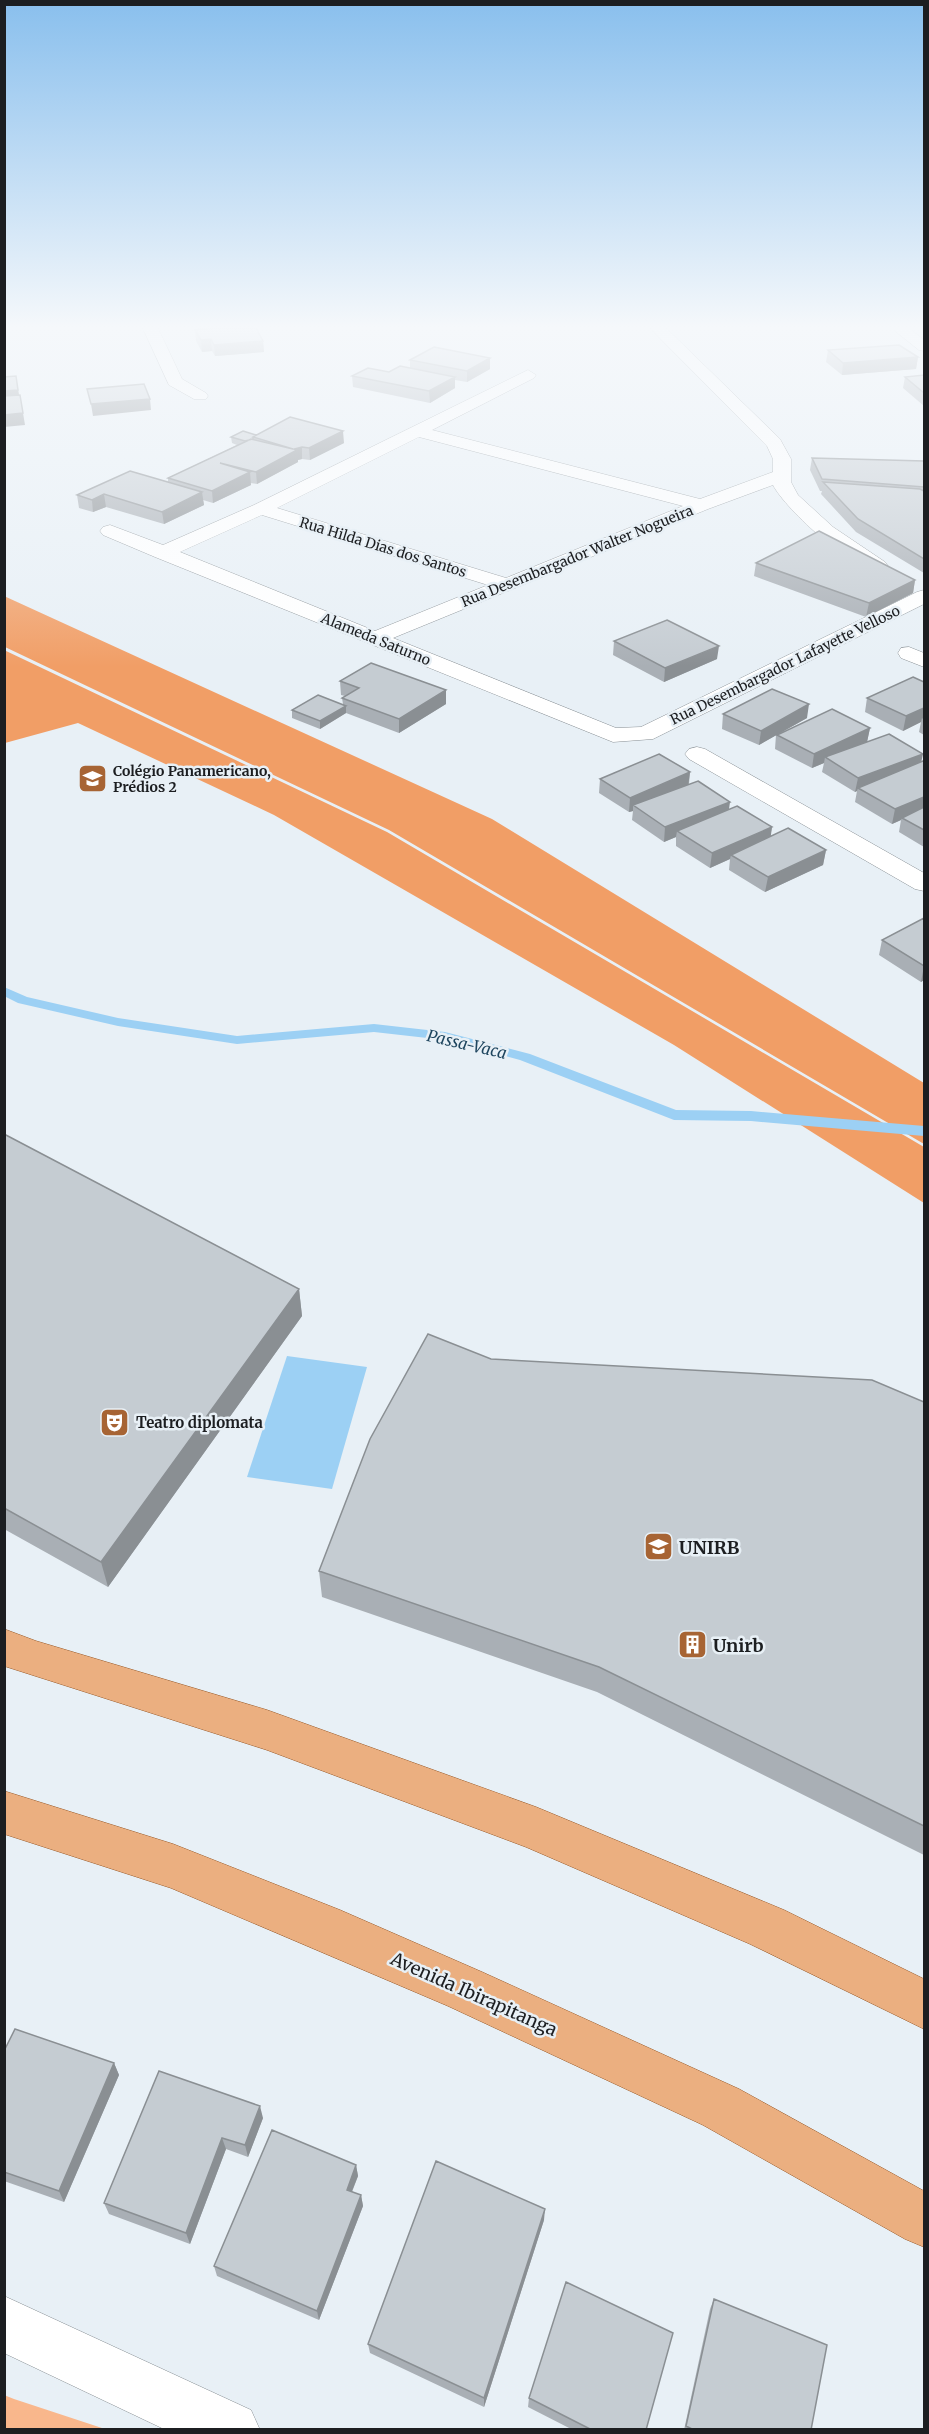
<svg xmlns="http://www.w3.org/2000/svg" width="929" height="2434" font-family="Merriweather,serif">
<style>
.green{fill:#f9b78c}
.forest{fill:#f19e66}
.water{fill:#9cd0f4}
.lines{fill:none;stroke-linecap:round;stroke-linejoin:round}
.stream{fill:#9cd0f4;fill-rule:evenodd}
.minor-casing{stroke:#899095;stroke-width:1}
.major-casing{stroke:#995a28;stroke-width:1}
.minor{fill:#fff;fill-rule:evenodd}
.major{fill:#ebaf80;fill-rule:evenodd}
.wall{fill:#a9afb5}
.shaded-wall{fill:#8a8f93}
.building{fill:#c5ccd2;stroke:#8a8f93;stroke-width:1.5}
.labels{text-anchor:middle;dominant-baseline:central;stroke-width:5;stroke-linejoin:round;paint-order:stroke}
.far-street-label{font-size:14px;fill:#1c1e21;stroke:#e8f0f6}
.far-poi-label{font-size:14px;font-weight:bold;fill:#1c1e21;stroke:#e8f0f6;text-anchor:start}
.poi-label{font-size:15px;font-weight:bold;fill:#1c1e21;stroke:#e8f0f6;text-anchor:start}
.water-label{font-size:16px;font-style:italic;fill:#1f465f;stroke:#e8f0f6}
.near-poi-label{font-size:18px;font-weight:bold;fill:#1c1e21;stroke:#e8f0f6;text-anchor:start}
.near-street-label{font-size:18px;fill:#1c1e21;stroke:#e8f0f6}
</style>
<rect width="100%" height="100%" fill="#e8f0f6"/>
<path class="green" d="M4,2395l10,4 91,30h-100z"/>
<path class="forest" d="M4,596l488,223 432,264v61l-535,-314 -384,-183z
M4,650l383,182 537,315v56l-250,-158 -400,-230 -196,-92 -73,20z"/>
<path class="water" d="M287,1356l80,11 -35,122 -85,-12z"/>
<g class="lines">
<path class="stream" d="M4,987l23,10 91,21 119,18 137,-12 71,8 85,22 146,56 75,1 173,15v10l-173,-15 -77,-1 -154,-60 -75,-20 -71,-8 -137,12 -119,-18 -100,-23 -14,-7z"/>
<defs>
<path id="minor" d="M142,326h15l25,53 24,14 2,3 -2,3h-12l-25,-14z
M648,326h16l116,113 11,20v23l7,13 35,32 52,35 3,4 -3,4c-27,7 -100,-61 -112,-85l-65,24 -315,129 223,90 25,-1 276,-135 7,-2v14l-271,135 -40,3 -458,-185 -52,-22 -3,-4 3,-4 7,-2 53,20 91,-40 274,-135 8,5 -2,3 -102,52 268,69 73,-27v-13l-6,-13zM419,437l264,69 -177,72 -229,-70zM262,515l226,70 -113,46 -195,-79z
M889,326h17l18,14v11l-5,-1z
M909,647l15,6v14l-23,-9 -3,-5 3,-5z
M697,747l8,2 219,124v18l-9,-2 -226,-130 -4,-5 4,-5z
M4,2296l247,114 9,20h-94l-162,-77z"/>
<path id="major" d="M4,1629l32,12 231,69 269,97 248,103 140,69v50l-174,-85 -224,-97 -259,-97 -263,-84z
M4,1791l169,53 167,66 142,62 257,117 185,102v56l-19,-8 -202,-114 -255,-119 -277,-118 -167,-54z"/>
</defs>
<use href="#minor" class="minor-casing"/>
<use href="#major" class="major-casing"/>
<use href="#minor" class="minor"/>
<use href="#major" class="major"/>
</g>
<path class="wall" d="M195,330l68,11 1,11 -49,4 -3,-5 -10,1 -6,-11z
M828,350l90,7 -2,12 -74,6 -16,-13z
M490,358v11l-23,13 -12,-2v8l-25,15 -77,-16 -1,-11 37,-4 21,-4v-8z
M924,375v31l-21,-18 2,-11z
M256,435l88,8 -34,17 -8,-1 -4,1v2l-41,22 -7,-1 1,2 -38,18 -10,-3 1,5 -40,19 -58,-17 -13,5 -14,-4 -2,-13 91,-13v-4l69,-33 -5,-2 -1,-6z
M812,458l112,3v112l-68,-41 -35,-38 1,-3h-2l-10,-21z
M756,563l159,17 -2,13 -47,24 -112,-41z
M614,641l103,18 -53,23 -51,-27z
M340,681l106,23 -47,29 -53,-20 -26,16 -28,-11v-8l51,-6 -1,-6 3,-2 -4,-1z
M924,682v53l-5,-3 2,-10 -18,9 -38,-19 2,-14z
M723,714l84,4 -23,13 86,-3 -3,14 54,20 3,-1v86l-25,-15 2,-12 -9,4 -37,-22 2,-11 -2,1 -33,-20 2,-9 -12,5 -37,-19 1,-14 -17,10 -37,-16z
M690,772l-1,12 40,25 43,18 -2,10 56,13 -3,15 -58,27 -36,-22 1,-11 -20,9 -34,-22v-9l-12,5 -32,-22 1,-9 -4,1 -30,-19 1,-14z
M924,918v62l-3,2 -42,-27 3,-15z
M4,1134l295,155 3,27 -194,271 -104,-58z
M491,1359l433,43v453l-327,-163 -275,-95 -3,-26z
M4,2051l110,12 5,12 -55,127 -60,-21z
M159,2071l104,47 -15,39 -22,-8 -36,95 -81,-30 -5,-11z
M356,2165l2,11 -6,16 9,3 2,11 -44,114 -102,-44 -3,-10z
M544,2220l-60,187 -114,-54 -2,-9z
M714,2299l97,131h-127l26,-121z
M529,2398l117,32h-73l-45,-23z"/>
<path class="shaded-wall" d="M211,339l1,12 -10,1 -1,-12z
M263,341l1,11 -49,4 -1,-11z
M918,357l-2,12 -74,6 1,-12z
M490,358v11l-23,13v-11z
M16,376l4,25 -16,1v-11z
M455,377v11l-25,15 -1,-12z
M20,395l5,30 -21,2v-12z
M150,399l1,11 -58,6 -2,-12z
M343,431l1,12 -34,17 -1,-12z
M302,447v12l-4,1v2l-41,22 -1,-12 38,-23z
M250,472l1,13 -38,18 -1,-12z
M202,492l2,13 -40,19 -2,-12z
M104,494l2,13 -13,5 -1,-12z
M915,580l-2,13 -47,24 3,-14z
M719,646l-2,13 -53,23 1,-14z
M446,690v14l-47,29v-14z
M809,704l-2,14 -48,27 2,-14z
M346,706v7l-26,16v-8z
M924,708v12l-2,-2 -1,4 -18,9 3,-15z
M870,728l-3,14 -42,15 -1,6 -12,5 2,-14z
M923,754l-3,14 -62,20 -1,3 -2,1 3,-14z
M690,772l-2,15 -55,18v6l-4,1 1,-14z
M924,797v13l-22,8 -1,2 -9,4 3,-15z
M730,802l-2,14 -51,15 -1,6 -12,5 1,-15z
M772,827l-2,15 -39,13 -1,4 -20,9 2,-15z
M826,850l-3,15 -58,27 3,-15z
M924,966v14l-3,2z
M299,1289l3,27 -194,271 -7,-25z
M114,2063l5,12 -55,127 -5,-11z
M260,2106l3,12 -15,39 -3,-12z
M222,2138l4,11 -36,95 -4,-11z
M356,2165l2,11 -10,25 -1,-11z
M361,2195l2,11 -44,114 -2,-9z
M545,2209l-1,11 -60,187v-9z"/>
<path class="building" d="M236,326h19l8,15 -49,4 -3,-6 -10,1 -6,-10z
M899,345l19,12 -75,6 -15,-13z
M434,347l56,11 -23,13 -57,-11z
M400,366l55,11 -26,14 -77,-15 16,-8 21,4z
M924,375v18l-19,-16z
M16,376l2,14 -14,1v-14z
M144,384l6,15 -59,5 -4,-15z
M20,395l3,18 -19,2v-19z
M290,417l53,14 -34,17 -7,-1 -8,2 3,1 -41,22 -36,-9 30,9 -38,19 -44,-13 83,-39 42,10 -40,-12z
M243,431l13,4 -3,2v2l-8,2 -14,-4z
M812,458l112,3v26l-102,-8z
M130,471l72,21 -40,20 -58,-18 -12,6 -15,-5z
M823,482l97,7 4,2v68l-66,-40z
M819,531l96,49 -46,23 -113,-40z
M667,620l52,26 -54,22 -51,-27z
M371,663l75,27 -47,29 -57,-21 17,-10 -19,-7z
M913,677l11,5v26l-18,8 -39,-18z
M772,689l37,15 -48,27 -38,-17z
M318,695l28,11 -26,15 -28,-11z
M832,709l38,19 -56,26 -37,-19z
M889,734l34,20 -65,24 -33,-21z
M659,754l31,18 -60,26 -30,-19z
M923,761h1v36l-29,12 -37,-21z
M698,781l32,21 -65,25 -32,-22z
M737,806l35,21 -60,26 -35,-22z
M924,807v23l-22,-12z
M788,828l38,22 -58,27 -37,-22z
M924,918v48l-42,-26z
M4,1134l295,155 -198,273 -97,-54z
M428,1334l63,25 381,21 52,22v424l-325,-159 -280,-96 51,-132z
M15,2029l99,34 -55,128 -55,-19v-121z
M159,2071l101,35 -15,39 -23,-7 -36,95 -82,-30z
M272,2130l84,35 -9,25 14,5 -44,116 -103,-45z
M436,2161l109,48 -61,189 -116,-54z
M566,2282l107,51 -27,97h-54l-63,-32z
M714,2299l113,46 -16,85h-117l-8,-4z"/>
<linearGradient id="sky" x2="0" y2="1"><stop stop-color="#89bfed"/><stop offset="0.49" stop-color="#f5f8fb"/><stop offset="1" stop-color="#f5f8fb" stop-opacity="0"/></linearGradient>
<rect width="929" height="667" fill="url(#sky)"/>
<defs>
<symbol id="school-square" viewBox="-11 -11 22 22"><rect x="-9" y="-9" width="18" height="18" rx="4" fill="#a76434" stroke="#e8f0f6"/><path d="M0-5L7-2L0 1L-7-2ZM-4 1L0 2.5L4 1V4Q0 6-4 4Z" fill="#fff"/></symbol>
<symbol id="theatre-square" viewBox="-11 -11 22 22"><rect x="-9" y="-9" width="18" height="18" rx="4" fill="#a76434" stroke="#e8f0f6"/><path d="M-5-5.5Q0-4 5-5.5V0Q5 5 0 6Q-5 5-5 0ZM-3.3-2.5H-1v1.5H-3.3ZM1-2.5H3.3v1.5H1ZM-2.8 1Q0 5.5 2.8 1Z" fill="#fff"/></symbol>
<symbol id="university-square" viewBox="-11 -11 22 22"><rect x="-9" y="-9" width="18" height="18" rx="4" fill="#a76434" stroke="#e8f0f6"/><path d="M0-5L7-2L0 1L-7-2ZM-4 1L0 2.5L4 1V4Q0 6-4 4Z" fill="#fff"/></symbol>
<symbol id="building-square" viewBox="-11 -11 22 22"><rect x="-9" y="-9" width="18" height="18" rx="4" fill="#a76434" stroke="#e8f0f6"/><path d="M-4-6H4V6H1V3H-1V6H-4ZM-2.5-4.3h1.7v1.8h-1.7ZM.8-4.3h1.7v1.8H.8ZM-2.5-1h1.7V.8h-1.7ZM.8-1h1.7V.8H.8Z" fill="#fff"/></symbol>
</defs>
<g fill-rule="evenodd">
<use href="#school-square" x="76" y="762" width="33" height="33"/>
<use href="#theatre-square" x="98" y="1406" width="33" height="33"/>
<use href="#university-square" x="642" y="1530" width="33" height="33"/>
<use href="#building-square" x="676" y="1628" width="33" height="33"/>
</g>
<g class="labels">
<g class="far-street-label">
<text transform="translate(383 547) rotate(17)">Rua Hilda Dias dos Santos</text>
<text transform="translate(577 556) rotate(-22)">Rua Desembargador Walter Nogueira</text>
<text transform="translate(376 639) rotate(22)">Alameda Saturno</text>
<text transform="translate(785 665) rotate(-26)">Rua Desembargador Lafayette Velloso</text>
</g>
<g class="far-poi-label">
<text x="113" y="771">Colégio Panamericano,<tspan x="113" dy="16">Prédios 2</tspan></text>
</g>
<g class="poi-label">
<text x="136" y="1422">Teatro diplomata</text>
</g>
<g class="water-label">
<text transform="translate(467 1044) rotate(13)">Passa-Vaca</text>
</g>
<g class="near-poi-label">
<text x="679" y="1547">UNIRB</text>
<text x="713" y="1645">Unirb</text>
</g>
<g class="near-street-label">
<text transform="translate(474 1994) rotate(24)">Avenida Ibirapitanga</text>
</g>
</g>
<rect width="929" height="2434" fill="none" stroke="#1c1e21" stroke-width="12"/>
</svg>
